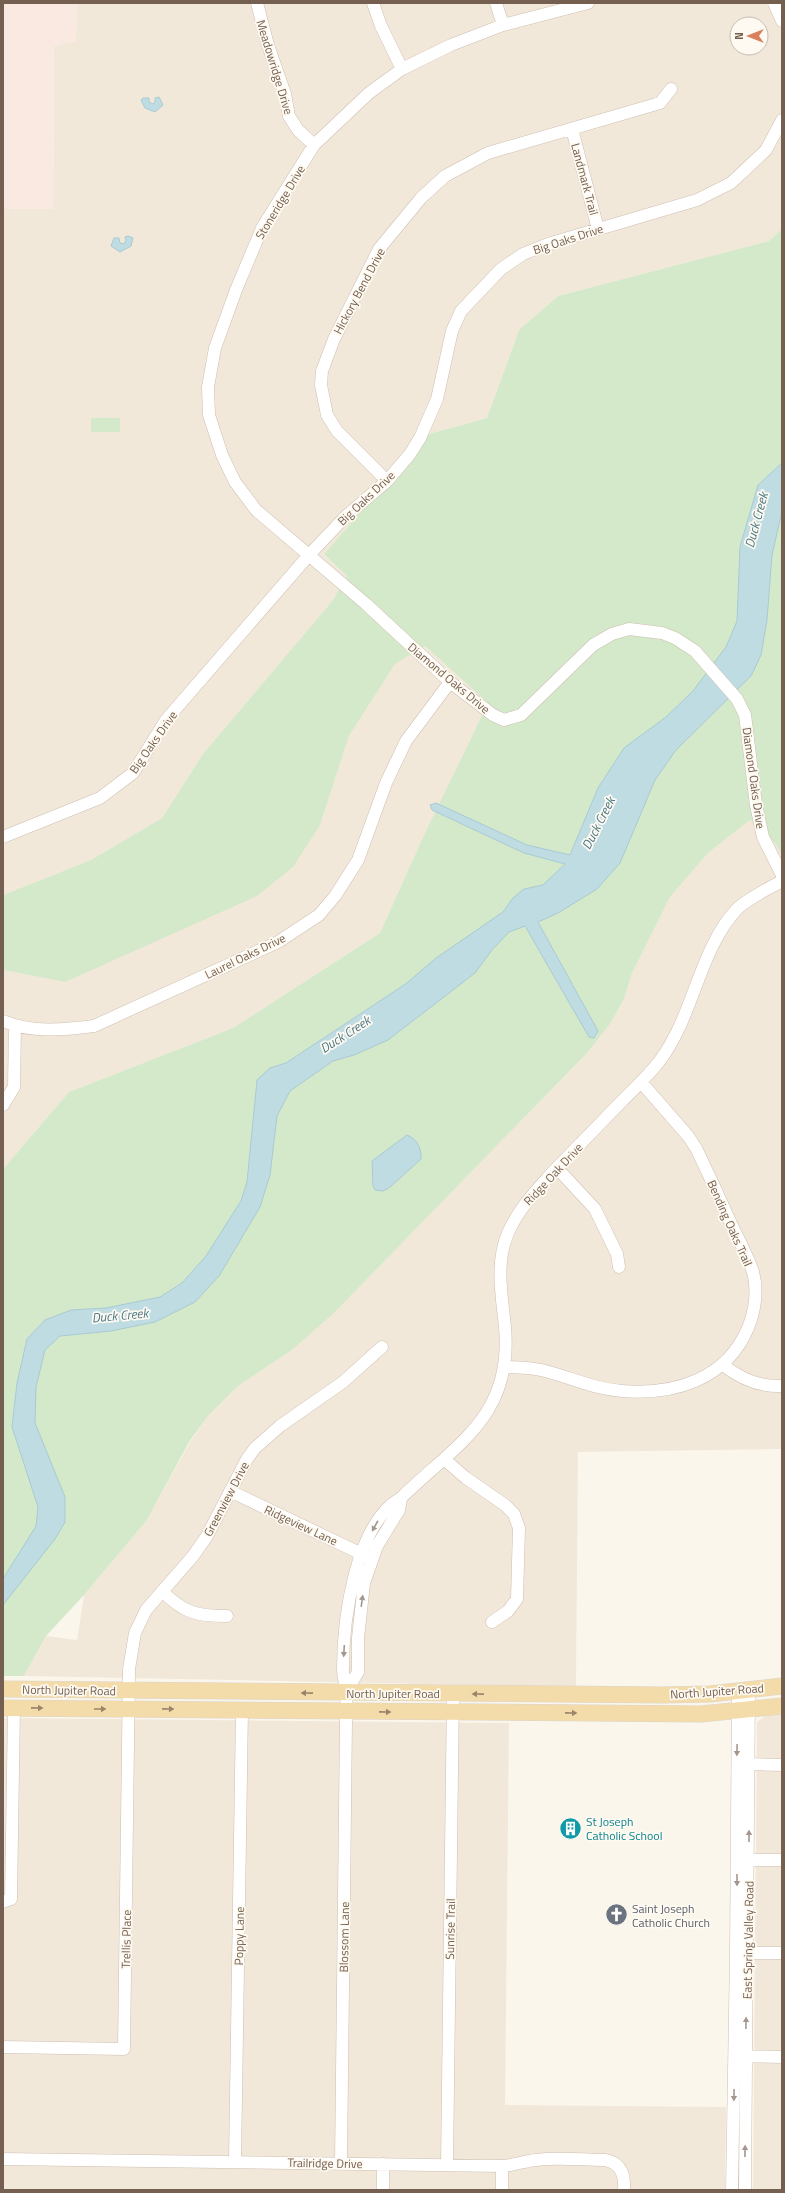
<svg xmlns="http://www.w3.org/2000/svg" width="785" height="2193" font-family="'Titillium Web',sans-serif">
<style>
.residential{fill:#f2e8da;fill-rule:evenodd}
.commercial{fill:#fae9e0}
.green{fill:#d4e8ca}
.water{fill:#c0dce3;stroke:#a8cad4}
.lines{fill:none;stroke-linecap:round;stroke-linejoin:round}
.minor-casing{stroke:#cdbfb1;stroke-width:13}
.major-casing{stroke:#dbd5d2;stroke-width:17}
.minor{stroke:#fff;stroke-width:12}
.major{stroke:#f3dcaa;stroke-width:16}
.oneway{fill:#a5978d}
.oneway2{fill:#9a846b}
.labels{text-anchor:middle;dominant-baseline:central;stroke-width:3.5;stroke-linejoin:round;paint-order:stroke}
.street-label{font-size:12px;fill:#745f50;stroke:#fefaf1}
.culture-label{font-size:12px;fill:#0d838f;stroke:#fefaf1;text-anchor:start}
.worship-label{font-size:12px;fill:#5b616d;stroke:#fefaf1;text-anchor:start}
.water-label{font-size:13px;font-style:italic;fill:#4b7885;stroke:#fefaf1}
</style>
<rect width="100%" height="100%" fill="#fbf6eb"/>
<path class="residential" d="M77,3h705v226l-13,12 -211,55 -39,34 -32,88 -58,16 -105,120 23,22 -14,24 -130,154 -41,64 -71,42 -88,35v-686l50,-1 1,-162 22,-6zM737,24h24v24h-24z
M425,646l63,57 -65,134 -43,96 -147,95 -164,64 -66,77v-199l62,12 27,-13 228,-144 29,-89 46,-72z
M750,820l26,24 6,12v593l-204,3 -2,235 -552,-11 22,-40 31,4 7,-45 63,-75 43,-78 18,-26 30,-30 54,-36 41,-36 254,-261 23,-29 14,-25 8,-26 38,-76 38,-44z
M782,1714v476h-29l4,-468 8,-6z
M3,1718l506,5 -4,382 221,2 -1,83h-722z"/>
<path class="commercial" d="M3,3h74l-1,38 -22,5 -1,163h-50z"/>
<path class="green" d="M782,229v627l-6,-12 -26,-24 -42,33 -38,44 -38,76 -8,26 -14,25 -23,29 -254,261 -41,36 -54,36 -30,30 -19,26 -42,78 -63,75 -38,41 -22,40h-21v-507l66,-77 164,-64 147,-95 43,-96 65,-134 -63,-57 -30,18 -46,72 -29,89 -27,42 -36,29 -192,86 -62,-12v-75l88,-35 71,-42 41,-64 130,-154 14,-24 -23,-22 105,-120 58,-16 32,-88 39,-34 211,-55z
M91,418h29v14h-29z"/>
<path class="water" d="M159,97l4,8 -8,7 -10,-4 -4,-8 2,-2h6v4l4,2 2,-2v-4z
M128,236l5,2 -2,8 -11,6 -9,-6 3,-8h5l1,5 4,1 2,-4 -1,-3z
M782,463v48l-10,44 -5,65 -6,35 -10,21 -75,74 -21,30 -35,83 -23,26 -39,24 -20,9 60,109 -4,7 -5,-1 -64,-111 -16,6 -17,18 -17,23 -87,67 -34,15 -21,6 -43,30 -13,25 -7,59 -10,32 -41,69 -24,26 -40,20 -44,9 -51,5 -15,14 -9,37 -1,36 30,74v25l-10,17 -52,66v-26l33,-53 2,-19 -26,-80 5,-44 10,-44 18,-19 26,-10 35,-2 54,-11 22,-14 24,-27 35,-55 6,-19 10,-102 13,-12 16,-5 121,-80 29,-25 67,-46 10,-14 11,-9 19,-4 22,-21 -41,-11 -92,-43 -2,-5 6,-2 91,42 43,10 28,-67 26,-40 42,-31 27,-26 33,-44 11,-26 3,-74 18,-62z
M407,1135c10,4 15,14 14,24l-32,29 -6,3 -8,-1 -2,-4 -1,-25z"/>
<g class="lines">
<defs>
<path id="minor" d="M257,3l11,42 17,49 4,22 9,14 16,15
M373,3l8,23 21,43
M496,3l7,22
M588,3l-85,22 -52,20 -49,24 -33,24 -55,52 -52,83 -26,62 -21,58 -7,39 1,28 13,40 13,27 21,28 110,94 84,78 43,33 11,5 17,-5 72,-70 19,-11 17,-5 33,4 13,5 20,13 42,48 8,16 11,90 7,32 19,38
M774,3l8,18
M572,129l26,100
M387,481l-50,-50 -10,-16 -6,-30 1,-14 12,-32 45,-90 42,-51 24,-22 43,-23 172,-50 11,-14
M3,837l97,-39 33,-25 33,-53 143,-165 35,-37 43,-37 23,-27 10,-16 17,-39 15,-68 9,-20 40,-42 22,-15 25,-10 149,-44 34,-17 35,-33 16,-30
M3,1021c28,12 61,9 91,5l184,-84 41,-27 16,-19 23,-36 28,-77 20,-42 44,-59
M3,1105l11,-18 1,-61
M557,1168l38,41 22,45 2,13
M723,1365c18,14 36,22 59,21
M504,1367c15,0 31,1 45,5 25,7 47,17 73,19 52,4 104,-11 126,-63 7,-17 10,-38 5,-56 -5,-15 -13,-30 -20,-44 -12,-27 -24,-53 -37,-80l-8,-12 -47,-54
M444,1459l22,19 39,27 9,9 5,14 -2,71 -9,12 -16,11
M230,1491l138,66
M162,1591c22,22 34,25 65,25
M346,1692l12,-20v-34l6,-55 13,-37 22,-36 2,-12
M749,1764l33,1
M749,1860h33
M3,1902l8,-3 3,-191
M739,1953h43
M3,2047l121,2 5,-380 6,-36 11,-23 47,-54 14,-20 40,-77 8,-11 25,-22 63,-44 39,-35
M739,2056l43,1
M3,2159l499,7c14,-1 22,-5 34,-6 22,-3 46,0 69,0 16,3 20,15 19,30
M235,2161l7,-451
M341,2163l5,-443c0,-9 1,-18 0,-27 0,-8 -3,-16 -3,-24 0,-49 12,-145 58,-171 55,-54 112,-81 104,-171 -3,-30 -10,-64 3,-94 10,-23 26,-40 42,-58 24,-25 48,-49 72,-74 14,-14 28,-27 39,-42 33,-45 39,-111 76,-150 11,-11 31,-20 45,-28
M447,2165l6,-472
M383,2190v-26
M502,2190v-24
M732,2190l4,-237 2,-261
M745,2190l4,-500"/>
<path id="major" d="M3,1689l660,6 47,-1 72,-8
M3,1708l698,6 81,-8"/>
</defs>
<use href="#minor" class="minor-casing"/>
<use href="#major" class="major-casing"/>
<use href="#minor" class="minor"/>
<use href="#major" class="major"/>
</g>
<defs><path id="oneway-solid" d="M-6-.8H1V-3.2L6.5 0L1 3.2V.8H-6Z"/></defs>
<g class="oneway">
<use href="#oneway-solid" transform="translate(375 1526) rotate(119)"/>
<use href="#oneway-solid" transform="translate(362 1601) rotate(-82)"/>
<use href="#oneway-solid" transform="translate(344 1651) rotate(93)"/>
<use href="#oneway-solid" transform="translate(737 1750) rotate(91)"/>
<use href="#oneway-solid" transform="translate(749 1836) rotate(-90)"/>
<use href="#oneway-solid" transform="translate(737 1880) rotate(90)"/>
<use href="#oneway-solid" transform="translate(746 2023) rotate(-89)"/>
<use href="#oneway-solid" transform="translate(734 2095) rotate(91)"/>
<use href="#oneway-solid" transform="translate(745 2151) rotate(-89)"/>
</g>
<g class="oneway2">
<use href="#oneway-solid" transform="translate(307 1693) rotate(-179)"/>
<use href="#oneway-solid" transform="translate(478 1694) rotate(-179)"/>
<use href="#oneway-solid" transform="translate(37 1708) rotate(1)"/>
<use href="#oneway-solid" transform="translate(100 1709)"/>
<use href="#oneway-solid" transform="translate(168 1709) rotate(1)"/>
<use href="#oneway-solid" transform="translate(385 1712) rotate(1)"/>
<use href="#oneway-solid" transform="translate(571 1713) rotate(1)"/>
</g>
<defs>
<symbol id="building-disc" viewBox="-11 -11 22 22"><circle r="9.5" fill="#0f9aa8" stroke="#fefaf1"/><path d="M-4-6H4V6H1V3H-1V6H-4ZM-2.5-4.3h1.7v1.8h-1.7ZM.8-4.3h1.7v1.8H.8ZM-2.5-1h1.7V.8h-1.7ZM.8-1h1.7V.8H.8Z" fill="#fff"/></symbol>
<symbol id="church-disc" viewBox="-11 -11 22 22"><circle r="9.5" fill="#6b7280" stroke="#fefaf1"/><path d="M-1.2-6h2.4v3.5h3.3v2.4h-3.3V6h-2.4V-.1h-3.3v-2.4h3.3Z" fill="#fff"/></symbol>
</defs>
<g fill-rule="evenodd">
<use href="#building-disc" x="558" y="1816" width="25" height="25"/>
<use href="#church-disc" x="604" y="1902" width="25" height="25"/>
</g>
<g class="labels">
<g class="street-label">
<text transform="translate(275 67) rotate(73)">Meadowridge Drive</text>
<text transform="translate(585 179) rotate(75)">Landmark Trail</text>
<text transform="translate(280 202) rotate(-59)">Stoneridge Drive</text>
<text transform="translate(568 239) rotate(-18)">Big Oaks Drive</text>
<text transform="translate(359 291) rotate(-62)">Hickory Bend Drive</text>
<text transform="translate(366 498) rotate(-43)">Big Oaks Drive</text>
<text transform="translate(449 678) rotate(40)">Diamond Oaks Drive</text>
<text transform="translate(153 742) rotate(-55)">Big Oaks Drive</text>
<text transform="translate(754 778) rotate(82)">Diamond Oaks Drive</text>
<text transform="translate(245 956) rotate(-26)">Laurel Oaks Drive</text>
<text transform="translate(553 1174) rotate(-47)">Ridge Oak Drive</text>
<text transform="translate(730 1223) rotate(66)">Bending Oaks Trail</text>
<text transform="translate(226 1499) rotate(-62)">Greenview Drive</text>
<text transform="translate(301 1525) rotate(25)">Ridgeview Lane</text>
<text transform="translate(69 1690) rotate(1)">North Jupiter Road</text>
<text transform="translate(717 1691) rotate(-4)">North Jupiter Road</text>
<text x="393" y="1693">North Jupiter Road</text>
<text transform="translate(450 1929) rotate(-89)">Sunrise Trail</text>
<text transform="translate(239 1936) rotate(-89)">Poppy Lane</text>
<text transform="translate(344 1937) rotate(-89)">Blossom Lane</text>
<text transform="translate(126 1939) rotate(-89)">Trellis Place</text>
<text transform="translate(748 1940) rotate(-89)">East Spring Valley Road</text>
<text transform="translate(325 2163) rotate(1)">Trailridge Drive</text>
</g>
<g class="culture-label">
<text x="586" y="1821">St Joseph<tspan x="586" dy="14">Catholic School</tspan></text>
</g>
<g class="worship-label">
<text x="632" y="1908">Saint Joseph<tspan x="632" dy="14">Catholic Church</tspan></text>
</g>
<g class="water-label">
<text transform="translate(756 520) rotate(-75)">Duck Creek</text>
<text transform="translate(598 823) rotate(-63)">Duck Creek</text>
<text transform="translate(345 1034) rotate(-33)">Duck Creek</text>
<text transform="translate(120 1315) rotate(-5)">Duck Creek</text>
</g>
</g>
<rect width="785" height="2193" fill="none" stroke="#745f50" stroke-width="8"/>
<g transform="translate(749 36) rotate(270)"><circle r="19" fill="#fefaf1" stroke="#c7bcb1"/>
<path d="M0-3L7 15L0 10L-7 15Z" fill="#d9805c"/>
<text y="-6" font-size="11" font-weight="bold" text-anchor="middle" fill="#745f50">N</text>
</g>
</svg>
